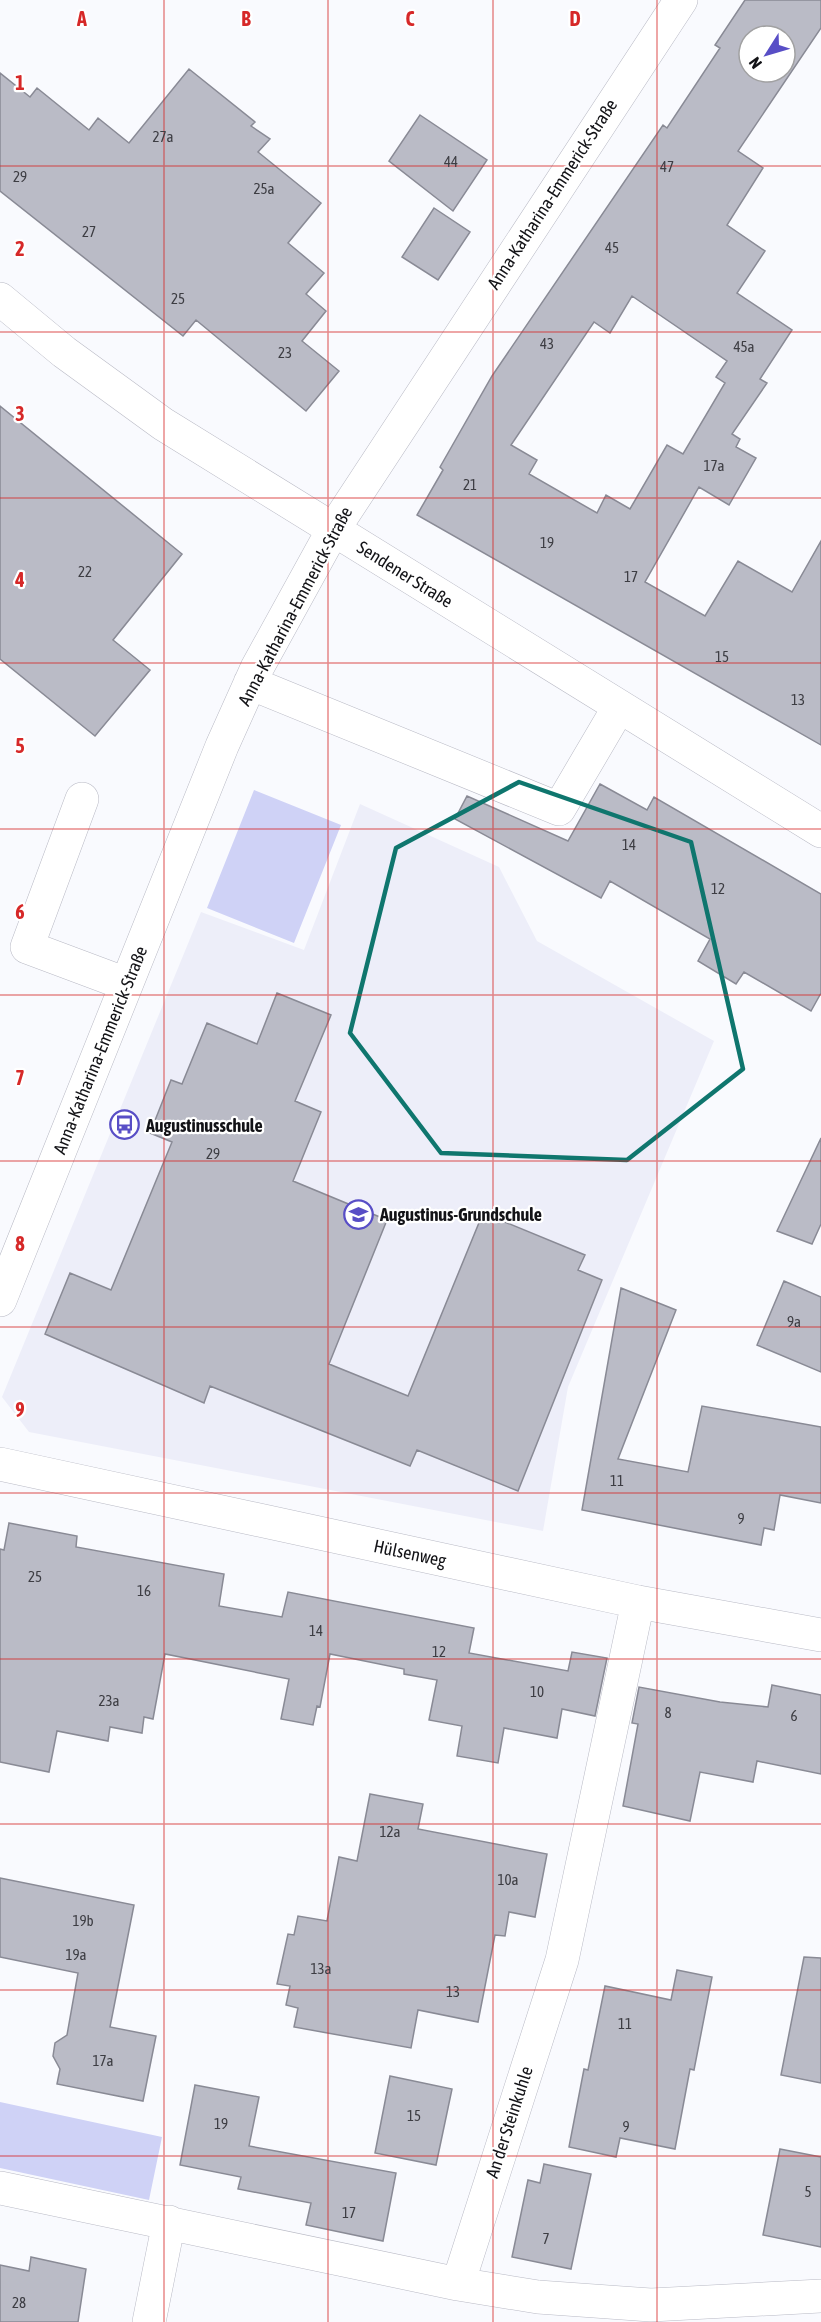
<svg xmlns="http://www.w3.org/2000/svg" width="821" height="2322" font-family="'Asap Condensed',sans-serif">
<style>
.built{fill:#edeef9}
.green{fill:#cfd2f6}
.building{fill:#babbc6;stroke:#898a95;stroke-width:1.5;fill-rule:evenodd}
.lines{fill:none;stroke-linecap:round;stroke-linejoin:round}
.minor-casing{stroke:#b9bac5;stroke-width:34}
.minor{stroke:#fff;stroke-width:33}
.marked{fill:none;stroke:#0f766e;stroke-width:4.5;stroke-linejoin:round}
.grid{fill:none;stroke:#d62828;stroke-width:1.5;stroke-opacity:0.55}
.labels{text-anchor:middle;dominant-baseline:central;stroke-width:4.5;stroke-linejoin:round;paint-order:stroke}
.number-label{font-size:15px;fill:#3d3d43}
.street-label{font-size:18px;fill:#131317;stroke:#fff}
.poi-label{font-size:18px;font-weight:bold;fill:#131317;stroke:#fff;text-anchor:start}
.grid-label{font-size:20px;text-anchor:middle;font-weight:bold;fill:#d62828;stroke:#fff;stroke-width:4.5;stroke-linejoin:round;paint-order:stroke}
</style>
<rect width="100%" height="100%" fill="#f9fafe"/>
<path class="built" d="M360,804l139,63 38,74 177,100 -146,346 -25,144 -514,-99 -27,-35 199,-485 103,38z"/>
<path class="green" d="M254,790l87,35 -47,118 -87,-35z
M0,2102l162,35 -13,63 -149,-32z"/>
<path class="building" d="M745,0h76v28l-83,123 25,17 -36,57 38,26 -28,42 55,37 -32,49 7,4 -35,51 8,5 -4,8 20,11 -27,47 -30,-18 -54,95 60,34 33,-55 54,31 29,-51v204l-404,-230 26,-45 -3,-3 52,-91 171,-251 4,3 53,-80 -5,-3zM749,36h36v36h-36zM632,296l95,65 -11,16 9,6 -42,71 -16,-9 -37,64 -24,-14 -9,18 -68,-39 8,-14 -26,-15 83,-123 16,11z
M189,69l66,53 -4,4 19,13 -12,13 63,51 -33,40 36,30 -18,21 20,17 -24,30 37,30 -33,40 -110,-91 -13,16 -183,-145v-118l30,24 7,-9 52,42 9,-12 31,25z
M420,115l67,45 -34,51 -64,-50z
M434,208l36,24 -32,48 -36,-23z
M0,406l182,148 -69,86 37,30 -55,66 -95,-77z
M600,784l47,26 7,-13 167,97v99l-10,18 -67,-39 -8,12 -38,-23 12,-22 -100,-58 -9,17 -146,-79 12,-23 101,45z
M277,993l54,22 -36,86 26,11 -28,69 94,39 -58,144 79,32 75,-183 102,42 -7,15 24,10 -84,211 -101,-41 -7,16 -200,-80 -6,17 -159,-69 25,-61 41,17 61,-148 -22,-9 21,-53 11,4 25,-61 50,21z
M821,1138v86l-9,20 -35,-13z
M784,1281l37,16v75l-64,-27z
M621,1288l55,22 -58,149 70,13 14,-66 119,21v76l-41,-8 -6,35 -10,-2 -3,17 -179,-35z
M9,1523l68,13 -1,11 148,27 -5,32 63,11 6,-25 186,36 -5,25 99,18 4,-19 35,6 -12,58 -33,-7 -5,29 -53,-10 -6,35 -41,-7 5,-30 -33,-6 8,-40 -33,-6v-5l-74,-15 -10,53 -3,-1 -4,19 -32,-6 8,-40 -124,-25 -12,65 -9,-2 -2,16 -32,-6 -2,14 -51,-10 -8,41 -49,-10v-213l4,1z
M772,1685l49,10v79l-64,-13 -4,21 -53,-10 -10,49 -67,-15 15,-82 -6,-1 7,-36 81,15 48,5z
M370,1794l53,10 -5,25 129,25 -12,63 -26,-5 -4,24 -10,-1 -17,87 -60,-12 -7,38 -117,-21 4,-19 -12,-3 4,-19 -13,-2 11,-50 6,1 4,-19 29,5 12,-64 18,4z
M0,1878l134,27 -24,122 46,9 -13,65 -86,-17 3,-15 -7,-13 2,-13 12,-8 11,-62 -78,-16z
M804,1957l17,1v125l-40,-8z
M677,1970l35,7 -18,93 -4,-1 -15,80 -55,-11 -4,19 -47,-10 15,-78 4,1 17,-84 66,14z
M390,2076l62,13 -16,76 -61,-12z
M195,2085l64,12 -10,49 147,27 -13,68 -77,-16 5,-22 -73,-14 3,-12 -61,-12z
M780,2149l41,8v90l-58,-12z
M544,2164l47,10 -20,95 -59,-12 16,-77 12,3z
M31,2257l55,12 -8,53h-78v-57l29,6z"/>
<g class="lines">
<defs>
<path id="minor" d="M0,299l64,53 99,72 658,407
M250,683l309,126 60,-102
M82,799l-55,148 99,37
M0,1300l222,-554 35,-78 76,-138 348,-530
M0,1464l638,138 183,33
M0,2188l458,96 80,13 113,8 170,-9
M458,2284l104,-324 76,-358
M149,2322l20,-100"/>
</defs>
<use href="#minor" class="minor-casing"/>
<use href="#minor" class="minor"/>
</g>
<path class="marked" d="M519,782l172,60 52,227 -116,91 -186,-7 -91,-120 46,-185z"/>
<path class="grid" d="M164,0v2322M328,0v2322M493,0v2322M657,0v2322M0,166h821M0,332h821M0,498h821M0,663h821M0,829h821M0,995h821M0,1161h821M0,1327h821M0,1493h821M0,1659h821M0,1824h821M0,1990h821M0,2156h821"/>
<defs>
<symbol id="bus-ring" viewBox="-11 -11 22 22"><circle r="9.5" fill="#fff" stroke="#584ec6" stroke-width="1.5"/><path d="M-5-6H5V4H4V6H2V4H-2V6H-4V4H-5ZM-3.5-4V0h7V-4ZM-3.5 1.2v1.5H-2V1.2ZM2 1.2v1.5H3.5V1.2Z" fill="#584ec6"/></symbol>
<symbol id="school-ring" viewBox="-11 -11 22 22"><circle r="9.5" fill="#fff" stroke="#584ec6" stroke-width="1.5"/><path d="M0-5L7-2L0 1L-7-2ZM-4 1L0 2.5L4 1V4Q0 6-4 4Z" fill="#584ec6"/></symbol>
</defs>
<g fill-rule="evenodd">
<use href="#bus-ring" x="108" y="1108" width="33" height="33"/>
<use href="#school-ring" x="342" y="1198" width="33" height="33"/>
</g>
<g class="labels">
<g class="number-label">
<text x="163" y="136">27a</text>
<text x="451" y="161">44</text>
<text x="667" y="166">47</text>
<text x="20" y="176">29</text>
<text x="264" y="188">25a</text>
<text x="89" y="231">27</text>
<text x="612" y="247">45</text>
<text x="178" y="298">25</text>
<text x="547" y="343">43</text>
<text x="744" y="346">45a</text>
<text x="285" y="352">23</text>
<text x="714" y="465">17a</text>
<text x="470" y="484">21</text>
<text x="547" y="542">19</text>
<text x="85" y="571">22</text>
<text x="631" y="576">17</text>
<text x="722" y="656">15</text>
<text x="798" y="699">13</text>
<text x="629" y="844">14</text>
<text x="718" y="888">12</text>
<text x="213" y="1153">29</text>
<text x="794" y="1321">9a</text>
<text x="617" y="1480">11</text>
<text x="741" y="1518">9</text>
<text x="35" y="1576">25</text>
<text x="144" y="1590">16</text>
<text x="316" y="1630">14</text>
<text x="439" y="1651">12</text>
<text x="537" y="1691">10</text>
<text x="109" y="1700">23a</text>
<text x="668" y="1712">8</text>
<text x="794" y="1715">6</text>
<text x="390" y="1831">12a</text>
<text x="508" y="1879">10a</text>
<text x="83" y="1920">19b</text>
<text x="76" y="1954">19a</text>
<text x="321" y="1968">13a</text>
<text x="453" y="1991">13</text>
<text x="625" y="2023">11</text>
<text x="103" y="2060">17a</text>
<text x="414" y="2115">15</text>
<text x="221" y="2123">19</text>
<text x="626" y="2126">9</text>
<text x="808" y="2191">5</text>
<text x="349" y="2212">17</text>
<text x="546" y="2238">7</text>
<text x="19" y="2302">28</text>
</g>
<g class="street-label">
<text transform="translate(552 194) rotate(-57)">Anna-Katharina-Emmerick-Straße</text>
<text transform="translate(405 574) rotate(32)">Sendener Straße</text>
<text transform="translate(295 606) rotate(-62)">Anna-Katharina-Emmerick-Straße</text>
<text transform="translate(100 1050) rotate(-68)">Anna-Katharina-Emmerick-Straße</text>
<text transform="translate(410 1553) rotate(12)">Hülsenweg</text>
<text transform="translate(509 2122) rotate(-72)">An der Steinkuhle</text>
</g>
<g class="poi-label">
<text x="146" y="1125">Augustinusschule</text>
<text x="380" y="1214">Augustinus-Grundschule</text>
</g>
</g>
<g class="grid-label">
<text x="82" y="26">A</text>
<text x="246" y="26">B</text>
<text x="410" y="26">C</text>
<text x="575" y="26">D</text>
<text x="20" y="90">1</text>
<text x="20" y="256">2</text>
<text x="20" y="421">3</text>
<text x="20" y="587">4</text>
<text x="20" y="753">5</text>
<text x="20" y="919">6</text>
<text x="20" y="1085">7</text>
<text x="20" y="1251">8</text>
<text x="20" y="1417">9</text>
</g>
<g transform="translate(767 54) rotate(233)"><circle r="28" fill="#ffffff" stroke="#a1a1a2" stroke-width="1.5"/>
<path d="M0-4.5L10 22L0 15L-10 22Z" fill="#584ec6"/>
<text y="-9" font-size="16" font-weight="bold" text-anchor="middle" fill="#131317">N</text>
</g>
</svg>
